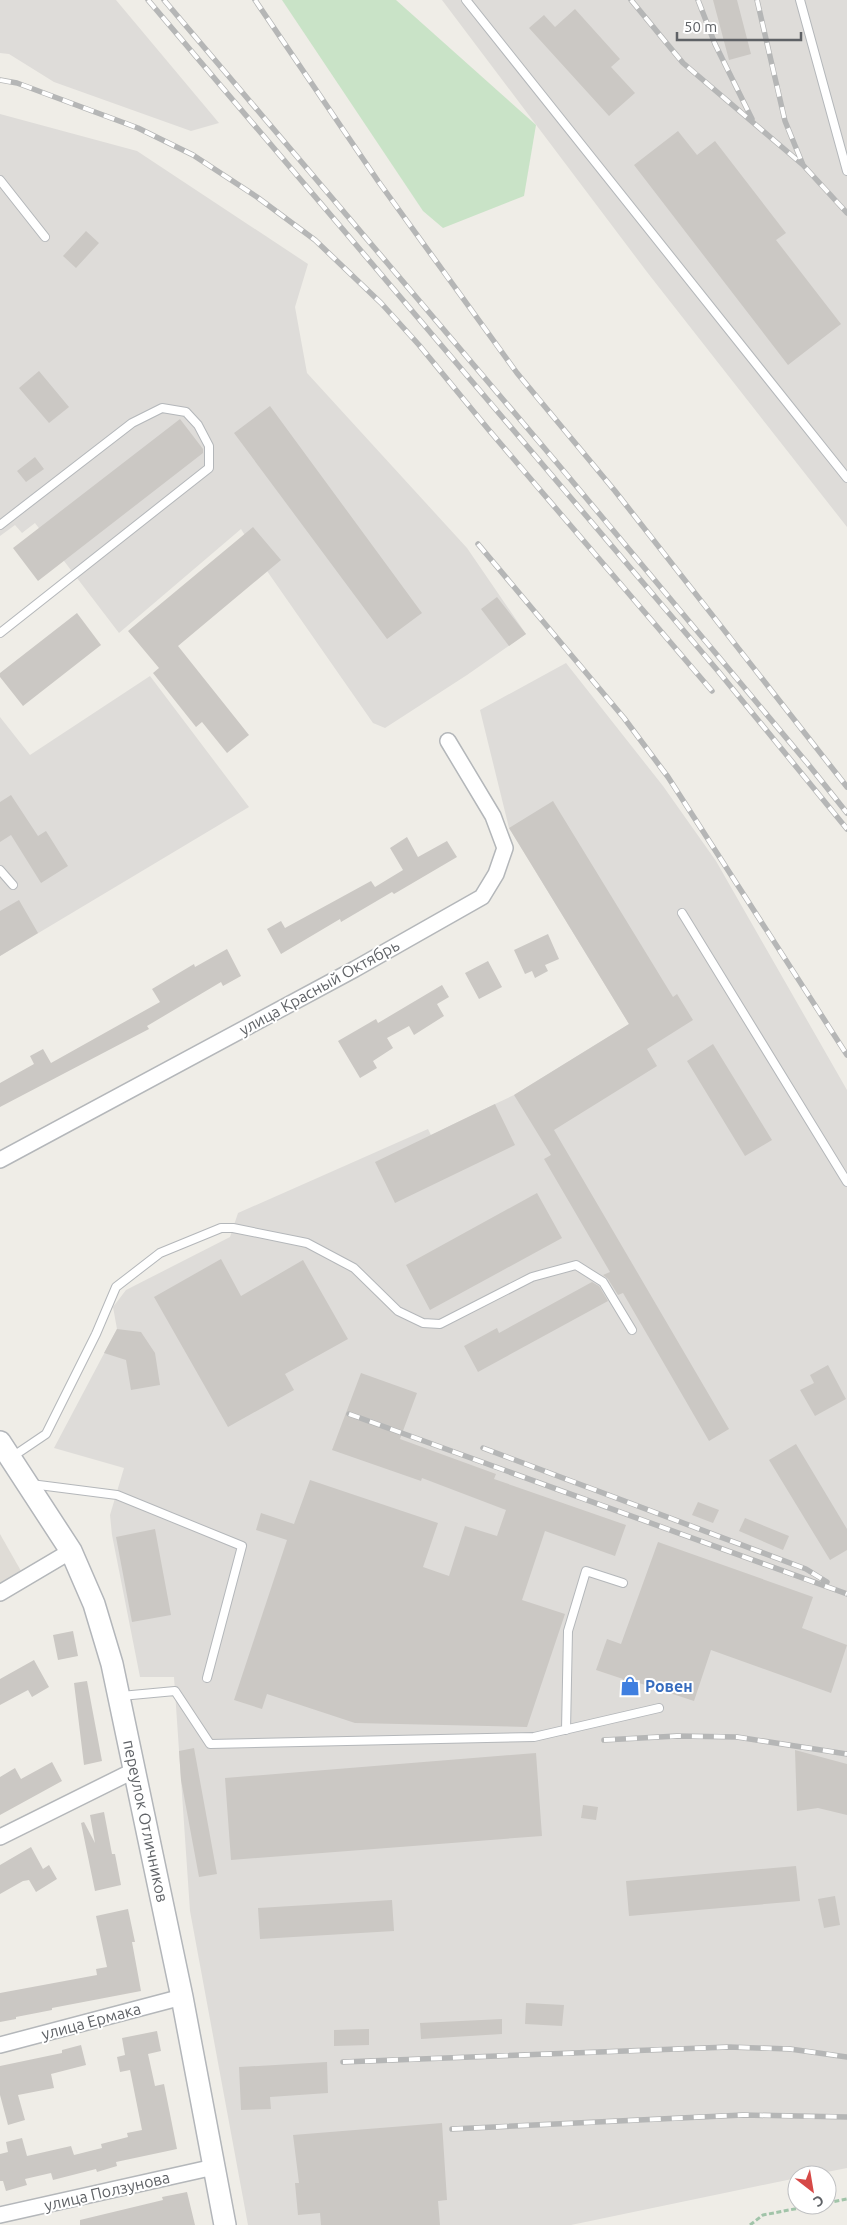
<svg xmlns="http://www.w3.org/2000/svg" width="847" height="2225" font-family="Ubuntu,sans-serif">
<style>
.industrial{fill:#dedcd9}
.education{fill:#dfdcd6}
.green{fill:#c9e3c7}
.building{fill:#cbc8c4}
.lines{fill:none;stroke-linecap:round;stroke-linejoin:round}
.service-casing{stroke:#b4b7ba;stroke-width:10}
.minor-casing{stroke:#b4b7ba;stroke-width:18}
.secondary-casing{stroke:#b3b6ba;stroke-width:24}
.path{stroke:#a1c4a9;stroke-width:3;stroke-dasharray:5 2.5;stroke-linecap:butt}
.service{stroke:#fff;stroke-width:8}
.minor{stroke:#fff;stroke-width:15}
.secondary{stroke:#fff;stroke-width:21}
.rail-casing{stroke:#b5b6b6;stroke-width:5.5}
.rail{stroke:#fff;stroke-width:4;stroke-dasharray:11;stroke-linecap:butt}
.labels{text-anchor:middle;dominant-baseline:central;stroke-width:4;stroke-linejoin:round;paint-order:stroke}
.street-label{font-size:16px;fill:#5f6266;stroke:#fff}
.shop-label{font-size:16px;font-weight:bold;fill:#366cbe;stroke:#fff;text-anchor:start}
</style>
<rect width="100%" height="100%" fill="#efede7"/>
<path class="industrial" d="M0,0h116l103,123 -28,8 -137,-49 -45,-28 -9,-1z
M442,0h405v527l-200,-255z
M0,114l137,37 171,113 -13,43 12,66 160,175 59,86 -59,41 -82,53 -12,-5 -106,-152 -26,-42 -122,104 -84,-110 -13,10 -7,-8 -15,11z
M566,663l97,123 53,75 131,229v1078l-35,7h-15v3l-226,47h-323l-58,-314 -16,-234h-34l-28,-142 -2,-20 14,-47 -70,-20 63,-119 -4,-22 13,-17 104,-53 8,-24 190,-84 3,6 64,-31 19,-9 115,-71 -120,-196 -29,-118z
M150,676l99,131 -249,149v-239l30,38z"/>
<path class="education" d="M0,1534l21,37 -21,12z"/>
<path class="green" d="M282,0h114l140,125 -12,71 -81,32 -20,-17z"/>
<path class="building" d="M713,0h24l14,54 -22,6z
M575,9l45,50 -9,8 24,26 -26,23 -80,-88 15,-13 11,12z
M678,131l19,24 18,-14 71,92 -10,7 65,84 -53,41 -154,-200z
M86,231l13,12 -23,25 -13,-12z
M39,371l30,36 -20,16 -30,-35z
M270,406l152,207 -35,26 -153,-206z
M180,419l23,30v4l-165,128 -25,-33z
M35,457l9,12 -18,13 -9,-11z
M253,527l28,33 -103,86 71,89 -22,18 -25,-31 -6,5 -43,-54 6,-5 -31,-37z
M497,597l29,37 -17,12 -28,-37z
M77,613l24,32 -78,61 -23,-29v-4z
M11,795l27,41 8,-5 22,35 -27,17 -30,-48 -11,7v-40z
M553,801l120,196 4,-3 16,26 -46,29 10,17 -103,64 175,299 -20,12 -86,-148 -5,2 -10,-16 -5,-4 7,-3 -66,-113 7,-4 -37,-60 115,-71 -120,-196z
M407,837l11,20 29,-16 10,16 -63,37 -2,-2 -51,30 -1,-3 -59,35 -14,-25 14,-8 4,7 86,-47 4,6 28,-17 -13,-22z
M19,900l19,33 -38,23v-45z
M548,934l11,25 -14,6 3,6 -13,7 -3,-7 -7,3 -11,-24z
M227,949l14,27 -18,10 -2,-4 -74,44 2,3 -149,78v-24l34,-19 -4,-8 13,-7 8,14 109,-61 -8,-13 42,-25 1,3z
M488,961l14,26 -23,12 -14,-26z
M442,985l7,12 -12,7 7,12 -30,19 -5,-9 -22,12 6,10 -20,13 4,7 -17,10 -22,-37 38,-22 2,4z
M713,1044l59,96 -27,16 -58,-95z
M495,1104l20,41 -120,58 -20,-41z
M537,1193l25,45 -132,72 -24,-45z
M221,1259l20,37 62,-36 45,79 -63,35 9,16 -66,37 -74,-130z
M592,1282l7,4 9,15 -130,71 -14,-26 33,-18 2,5z
M117,1329l24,3 14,21 5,32 -29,5 -5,-30 -22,-7z
M828,1365l18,34 -31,17 -15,-26 14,-7 -4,-8z
M361,1373l56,20 -17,46 96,35 -2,5 132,46 -11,31 -70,-25 -23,69 43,14 -38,113 -172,-4 -88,-29 -5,15 -28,-9 53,-160 -31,-10 5,-17 33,11 16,-44 128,43 -15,44 26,9 16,-50 32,10 9,-26 -84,-32 -1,3 -89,-31z
M796,1444l51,85v21l-17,10 -61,-100z
M698,1502l21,8 -6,13 -21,-8z
M745,1518l44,18 -6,14 -44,-19z
M155,1529l16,86 -39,7 -16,-85z
M658,1542l155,55 -11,31 45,17 -16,48 -120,-43 -17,51 -55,-18 -3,10 -16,-6 3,-8 -27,-9 11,-31 14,5z
M73,1631l5,25 -20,4 -5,-25z
M34,1660l15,27 -17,10 -4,-7 -28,15v-26z
M87,1681l15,80 -18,4 -10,-82z
M194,1748l23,126 -18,3 -18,-97 -2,-29z
M795,1750l52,14v51l-29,-7 -21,3z
M536,1753l6,83 -311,24 -6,-82z
M52,1762l10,19 -62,34v-38l15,-9 6,11z
M583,1805l15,2 -2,13 -15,-2z
M104,1812l8,42h3l6,31 -26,6 -14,-68 3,-1 11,21 -5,-28z
M31,1847l12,22 6,-4 8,14 -21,13 -7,-12 -6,1 -23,13v-29z
M796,1866l4,35 -171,15 -3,-35z
M835,1896l5,29 -16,3 -6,-29z
M392,1900l2,31 -134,8 -2,-31z
M128,1909l7,33h-3l9,49 -89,17v2l-36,7v2l-16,3v-29l97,-18 -1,-6 11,-2 -11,-51z
M526,2003l38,2 -2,21 -37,-2z
M502,2019v15l-81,5 -1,-16z
M369,2029v16l-35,1v-16z
M157,2031l4,20 -13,3 7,32 9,-2 13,65 -61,13 1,4 -20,6 -1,-3 -43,11 -2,-7 -26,6 2,6 -21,6 -3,-10h-3v-27l8,-2 -2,-10 16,-4 5,18 44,-10 3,9 28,-7 -1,-4 27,-7 -1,-4 15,-3 -12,-60 -10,2 -3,-15 8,-2 -3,-17z
M81,2045l5,20 -35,9 3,14 -36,7 7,25 -17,5 -8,-30v-29l62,-13v-3z
M327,2062l1,31 -58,4 1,12 -30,1 -2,-43z
M442,2123l5,77 -9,1 2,24h-119l-1,-12 -22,2 -3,-32h4l-6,-48z
M187,2192l8,33h-115v-5l83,-20 -1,-3z"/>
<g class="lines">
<defs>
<path id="service" d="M466,0l381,478
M800,0l47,171
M0,180l45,57
M0,525l132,-102 30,-15 24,4 12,13 11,21v22l-209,165
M0,870l13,15
M682,913l165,269
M12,1457l34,-23 50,-100 20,-47 44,-34 61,-25h12l74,15 47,25 44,43 25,12 17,1 92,-47 44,-12 27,17 29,48
M31,1484l86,11 125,51 -35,132
M121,1696l54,-5 35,53 324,-7 125,-29
M566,1730l2,-99 18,-60 37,12"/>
<path id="minor" d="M0,1160l355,-191 127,-72 14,-23 9,-26 -12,-32 -45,-75
M0,1593l71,-42
M0,1837l135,-67
M0,2045l182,-48
M0,2215l214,-48"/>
<path id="secondary" d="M0,1442l71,109 23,53 18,60 70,333 43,228"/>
</defs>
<use href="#service" class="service-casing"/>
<use href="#minor" class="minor-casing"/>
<use href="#secondary" class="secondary-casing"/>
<path class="path" d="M827,2203l20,-4
M750,2225l13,-10 52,-10"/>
<use href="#service" class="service"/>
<use href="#minor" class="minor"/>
<use href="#secondary" class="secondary"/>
<defs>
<path id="rail" d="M148,0l570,671 129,158
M164,0l393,463 251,301 39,49
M255,0l123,181 139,192 98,118 232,296
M631,0l52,63 120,102
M698,0l17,44 37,75
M757,0l28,121 18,44 44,48
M0,80l17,3 121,45 55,27 64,42 58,43 66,63 38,42 69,84 224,262
M478,544l146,174 44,59 179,278
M349,1414l498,180
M483,1448l323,121 21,13
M604,1740l73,-4 60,1 110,17
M343,2062l386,-15 61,2 57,8
M452,2129l291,-14 104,2"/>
</defs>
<use href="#rail" class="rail-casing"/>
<use href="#rail" class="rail"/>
</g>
<defs>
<symbol id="shop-bare" viewBox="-9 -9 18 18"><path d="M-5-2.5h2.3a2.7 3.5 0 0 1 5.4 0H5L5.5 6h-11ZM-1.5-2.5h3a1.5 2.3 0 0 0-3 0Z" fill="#3f7fe0" stroke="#fff" stroke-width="2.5" paint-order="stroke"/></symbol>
</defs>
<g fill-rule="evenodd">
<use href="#shop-bare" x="616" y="1672" width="28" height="28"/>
</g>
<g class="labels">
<g class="street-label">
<text transform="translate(319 987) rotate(-29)">улица Красный Октябрь</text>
<text transform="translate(146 1821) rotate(78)">переулок Отличников</text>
<text transform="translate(91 2021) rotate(-15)">улица Ермака</text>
<text transform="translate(107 2191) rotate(-13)">улица Ползунова</text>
</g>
<g class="shop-label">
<text x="645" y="1686">Ровен</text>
</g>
</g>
<g transform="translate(812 2190) rotate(149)"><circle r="24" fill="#ffffff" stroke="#bfc0c2"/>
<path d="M0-4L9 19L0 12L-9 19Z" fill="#d64947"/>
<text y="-8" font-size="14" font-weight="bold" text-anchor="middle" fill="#5f6266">С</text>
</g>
<path d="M677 32v8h124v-8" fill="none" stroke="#5f6266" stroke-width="2.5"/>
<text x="684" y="32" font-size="15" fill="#5f6266" stroke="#ffffff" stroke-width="4" paint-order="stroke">50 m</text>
</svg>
